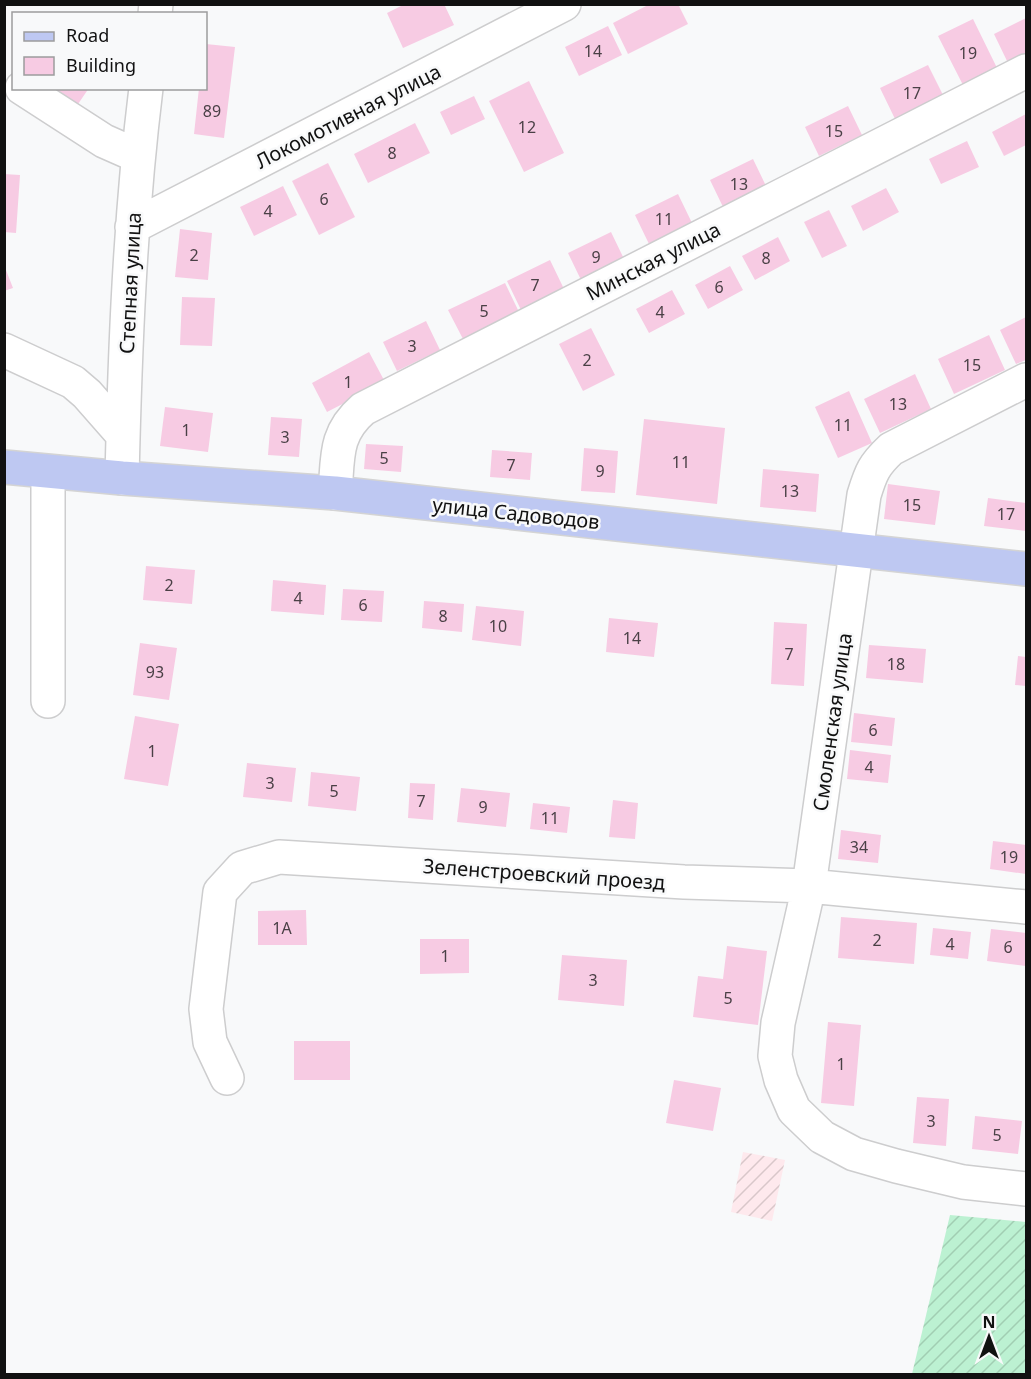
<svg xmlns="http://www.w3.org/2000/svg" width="1031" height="1379" font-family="'Noto Sans',sans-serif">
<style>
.industrial{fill:url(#industrial-furrows)}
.garden{fill:url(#garden-furrows)}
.building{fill:#f7cbe3}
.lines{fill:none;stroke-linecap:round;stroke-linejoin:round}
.minor-casing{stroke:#cdcdce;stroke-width:36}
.major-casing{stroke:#d4d4d4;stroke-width:36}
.minor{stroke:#fff;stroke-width:33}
.major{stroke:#bec8f2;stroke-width:33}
.labels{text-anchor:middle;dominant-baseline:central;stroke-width:5;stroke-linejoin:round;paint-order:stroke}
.number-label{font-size:16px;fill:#4a4046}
.street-label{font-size:20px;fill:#111;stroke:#f8f9fa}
</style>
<defs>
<pattern id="industrial-furrows" width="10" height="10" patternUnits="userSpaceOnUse" patternTransform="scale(1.5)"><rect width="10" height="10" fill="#fee9ed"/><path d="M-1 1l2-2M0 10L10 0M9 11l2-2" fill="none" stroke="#d9c7ca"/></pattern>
<pattern id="garden-furrows" width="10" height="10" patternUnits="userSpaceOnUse" patternTransform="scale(1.5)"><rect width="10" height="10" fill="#bcf1d2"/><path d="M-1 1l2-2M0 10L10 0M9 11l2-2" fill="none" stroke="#a1ceb3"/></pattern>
</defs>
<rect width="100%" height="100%" fill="#f8f9fa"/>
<path class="industrial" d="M743,1152l42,8 -13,61 -41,-9z"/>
<path class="garden" d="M950,1215l76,7v152h-114z"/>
<path class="building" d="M405,4h39l10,21 -51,23 -16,-35z
M650,4h28l10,20 -60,30 -15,-31z
M1026,18v35l-18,10 -14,-29z
M973,19l25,51 -34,17 -26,-51z
M608,26l14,29 -43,21 -14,-29z
M206,44l29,3 -11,91 -30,-4 5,-46h7z
M928,65l16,32 -48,24 -16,-33z
M529,81l35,72 -40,19 -35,-71z
M51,88h38l-13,19z
M474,96l11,23 -34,16 -11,-23z
M848,106l14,29 -43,21 -14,-29z
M1026,114v31l-22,11 -12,-24z
M415,123l15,30 -62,30 -14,-29z
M967,141l12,26 -38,17 -12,-25z
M753,159l14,29 -43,21 -14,-29z
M328,163l27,54 -36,18 -27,-54z
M4,174l16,1 -4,58 -12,-1z
M283,186l14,29 -43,21 -14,-29z
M886,188l13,24 -36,19 -12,-25z
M678,194l14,29 -43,21 -14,-29z
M829,210l18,36 -25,12 -18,-36z
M180,229l32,4 -4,47 -33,-3z
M611,232l14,29 -43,21 -14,-29z
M778,237l12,24 -35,19 -13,-24z
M550,260l14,29 -43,21 -14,-29z
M4,265l9,23 -9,3z
M730,266l13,24 -35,19 -13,-24z
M505,283l14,29 -56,27 -15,-29z
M672,290l13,24 -36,19 -13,-24z
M182,297l33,1 -3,48 -32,-1z
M1026,317v43l-10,4 -16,-34z
M426,321l14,29 -43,21 -14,-29z
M591,328l24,47 -32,16 -24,-47z
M989,335l16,35 -51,24 -16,-35z
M369,352l16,30 -58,30 -15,-29z
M915,374l16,35 -51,24 -16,-34z
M849,391l23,52 -34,15 -23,-51z
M165,407l48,6 -5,39 -48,-6z
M271,417l31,2 -3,38 -31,-2z
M644,419l81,9 -8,76 -81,-9z
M366,444l37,2 -2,26 -37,-3z
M584,448l34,3 -3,42 -34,-2z
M492,450l40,3 -2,27 -40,-3z
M763,469l56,5 -3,38 -56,-5z
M888,484l52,7 -5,34 -51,-6z
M988,498l38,5v28l-42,-5z
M146,566l49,4 -3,34 -49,-4z
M273,580l53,5 -2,30 -53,-4z
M343,589l41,2 -2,31 -41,-2z
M424,601l40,3 -2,28 -40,-4z
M476,606l48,5 -3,35 -49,-6z
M609,618l49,5 -4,34 -48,-5z
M774,622l33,2 -3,62 -33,-2z
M140,643l37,5 -8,52 -36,-5z
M869,645l57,4 -3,34 -57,-5z
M1018,656l8,1v29l-11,-1z
M854,713l41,5 -3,28 -41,-4z
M135,716l44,8 -11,62 -44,-7z
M850,750l41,5 -3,28 -41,-4z
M247,763l49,5 -4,34 -49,-5z
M311,772l49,5 -4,34 -48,-5z
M410,783l25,1 -2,36 -25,-2z
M461,788l49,5 -4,34 -49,-5z
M613,800l25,3 -3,36 -26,-2z
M533,803l37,4 -3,26 -37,-4z
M841,830l40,5 -3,28 -40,-4z
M993,841l33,4v29l-36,-5z
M306,910l1,35h-49v-34z
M841,917l76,6 -3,41 -76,-6z
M933,928l38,4 -3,27 -38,-4z
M991,929l35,4v33l-39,-5z
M420,939h49v34l-49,1z
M727,946l40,5 -9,74 -65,-8 5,-41 25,3z
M562,955l65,5 -3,46 -66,-6z
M828,1022l33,3 -7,81 -33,-3z
M294,1041h56v39h-56z
M674,1080l47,8 -8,43 -47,-8z
M917,1097l32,2 -3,47 -33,-3z
M975,1116l47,5 -4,33 -46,-5z"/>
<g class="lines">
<defs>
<path id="minor" d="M155,14l1,-10
M22,88l82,53 34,15
M132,227l432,-223
M4,350l69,32 14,12 36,41
M1026,380l-135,69c-17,16 -20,23 -27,46l-55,391 -31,137 -3,33 6,24 13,30 28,27 32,17 42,12 67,16 63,7
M48,472v229
M122,478c3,-130 8,-260 24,-390
M335,493c3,-35 -1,-59 28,-84l663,-338
M227,1078l-17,-36 -4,-33 14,-117 22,-24 37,-11 405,25 125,4 217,21"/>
<path id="major" d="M4,467l118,11 213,15 691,76"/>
</defs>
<use href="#minor" class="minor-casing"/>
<use href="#major" class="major-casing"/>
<use href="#minor" class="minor"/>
<use href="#major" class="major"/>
</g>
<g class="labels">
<g class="number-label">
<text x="593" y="51">14</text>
<text x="968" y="53">19</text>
<text x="912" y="93">17</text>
<text x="212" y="111">89</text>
<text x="527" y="127">12</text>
<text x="834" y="131">15</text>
<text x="392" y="153">8</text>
<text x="739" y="184">13</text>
<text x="324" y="199">6</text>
<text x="268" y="211">4</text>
<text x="664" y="219">11</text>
<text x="194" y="255">2</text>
<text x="596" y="257">9</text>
<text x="766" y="258">8</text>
<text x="535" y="285">7</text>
<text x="719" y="287">6</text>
<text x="484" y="311">5</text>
<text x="660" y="312">4</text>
<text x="412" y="346">3</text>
<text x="587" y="360">2</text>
<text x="972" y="365">15</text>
<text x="348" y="382">1</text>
<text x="898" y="404">13</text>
<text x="843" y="425">11</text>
<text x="186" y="430">1</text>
<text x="285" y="437">3</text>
<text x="384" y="458">5</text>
<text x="681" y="462">11</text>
<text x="511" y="465">7</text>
<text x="600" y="471">9</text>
<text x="790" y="491">13</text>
<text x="912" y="505">15</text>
<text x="1006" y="514">17</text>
<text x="169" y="585">2</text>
<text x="298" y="598">4</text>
<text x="363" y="605">6</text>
<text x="443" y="616">8</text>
<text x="498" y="626">10</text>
<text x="632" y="638">14</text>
<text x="789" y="654">7</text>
<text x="896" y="664">18</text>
<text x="155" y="672">93</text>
<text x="873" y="730">6</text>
<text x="152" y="751">1</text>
<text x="869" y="767">4</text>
<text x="270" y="783">3</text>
<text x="334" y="791">5</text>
<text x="421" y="801">7</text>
<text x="483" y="807">9</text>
<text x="550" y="818">11</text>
<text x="859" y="847">34</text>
<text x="1009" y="857">19</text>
<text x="282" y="928">1А</text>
<text x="877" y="940">2</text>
<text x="950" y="944">4</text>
<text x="1008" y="947">6</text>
<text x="445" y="956">1</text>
<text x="593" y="980">3</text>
<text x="728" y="998">5</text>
<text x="841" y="1064">1</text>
<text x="931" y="1121">3</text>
<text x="997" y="1135">5</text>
</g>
<g class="street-label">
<text transform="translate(348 116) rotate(-27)">Локомотивная улица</text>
<text transform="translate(653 261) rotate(-27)">Минская улица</text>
<text transform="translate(130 283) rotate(-87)">Степная улица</text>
<text transform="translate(516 513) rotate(6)">улица Садоводов</text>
<text transform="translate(832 722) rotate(-82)">Смоленская улица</text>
<text transform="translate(544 874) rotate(4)">Зеленстроевский проезд</text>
</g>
</g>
<rect width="1031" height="1379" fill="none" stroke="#111111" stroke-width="12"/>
<rect x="12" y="12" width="195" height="78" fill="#f8f9fa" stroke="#9c9c9d" stroke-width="1.5"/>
<rect x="24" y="32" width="30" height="9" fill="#bec8f2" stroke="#9c9c9d" stroke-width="1.5"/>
<text x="66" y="42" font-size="18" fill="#111111">Road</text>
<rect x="24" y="57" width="30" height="18" fill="#f7cbe3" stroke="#9c9c9d" stroke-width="1.5"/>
<text x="66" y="72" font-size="18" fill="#111111">Building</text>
<g transform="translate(989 1337)" stroke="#f8f9fa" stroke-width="4.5" paint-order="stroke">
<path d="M0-4.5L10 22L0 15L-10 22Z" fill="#111111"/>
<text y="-9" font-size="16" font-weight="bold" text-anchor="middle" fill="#111111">N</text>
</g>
</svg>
